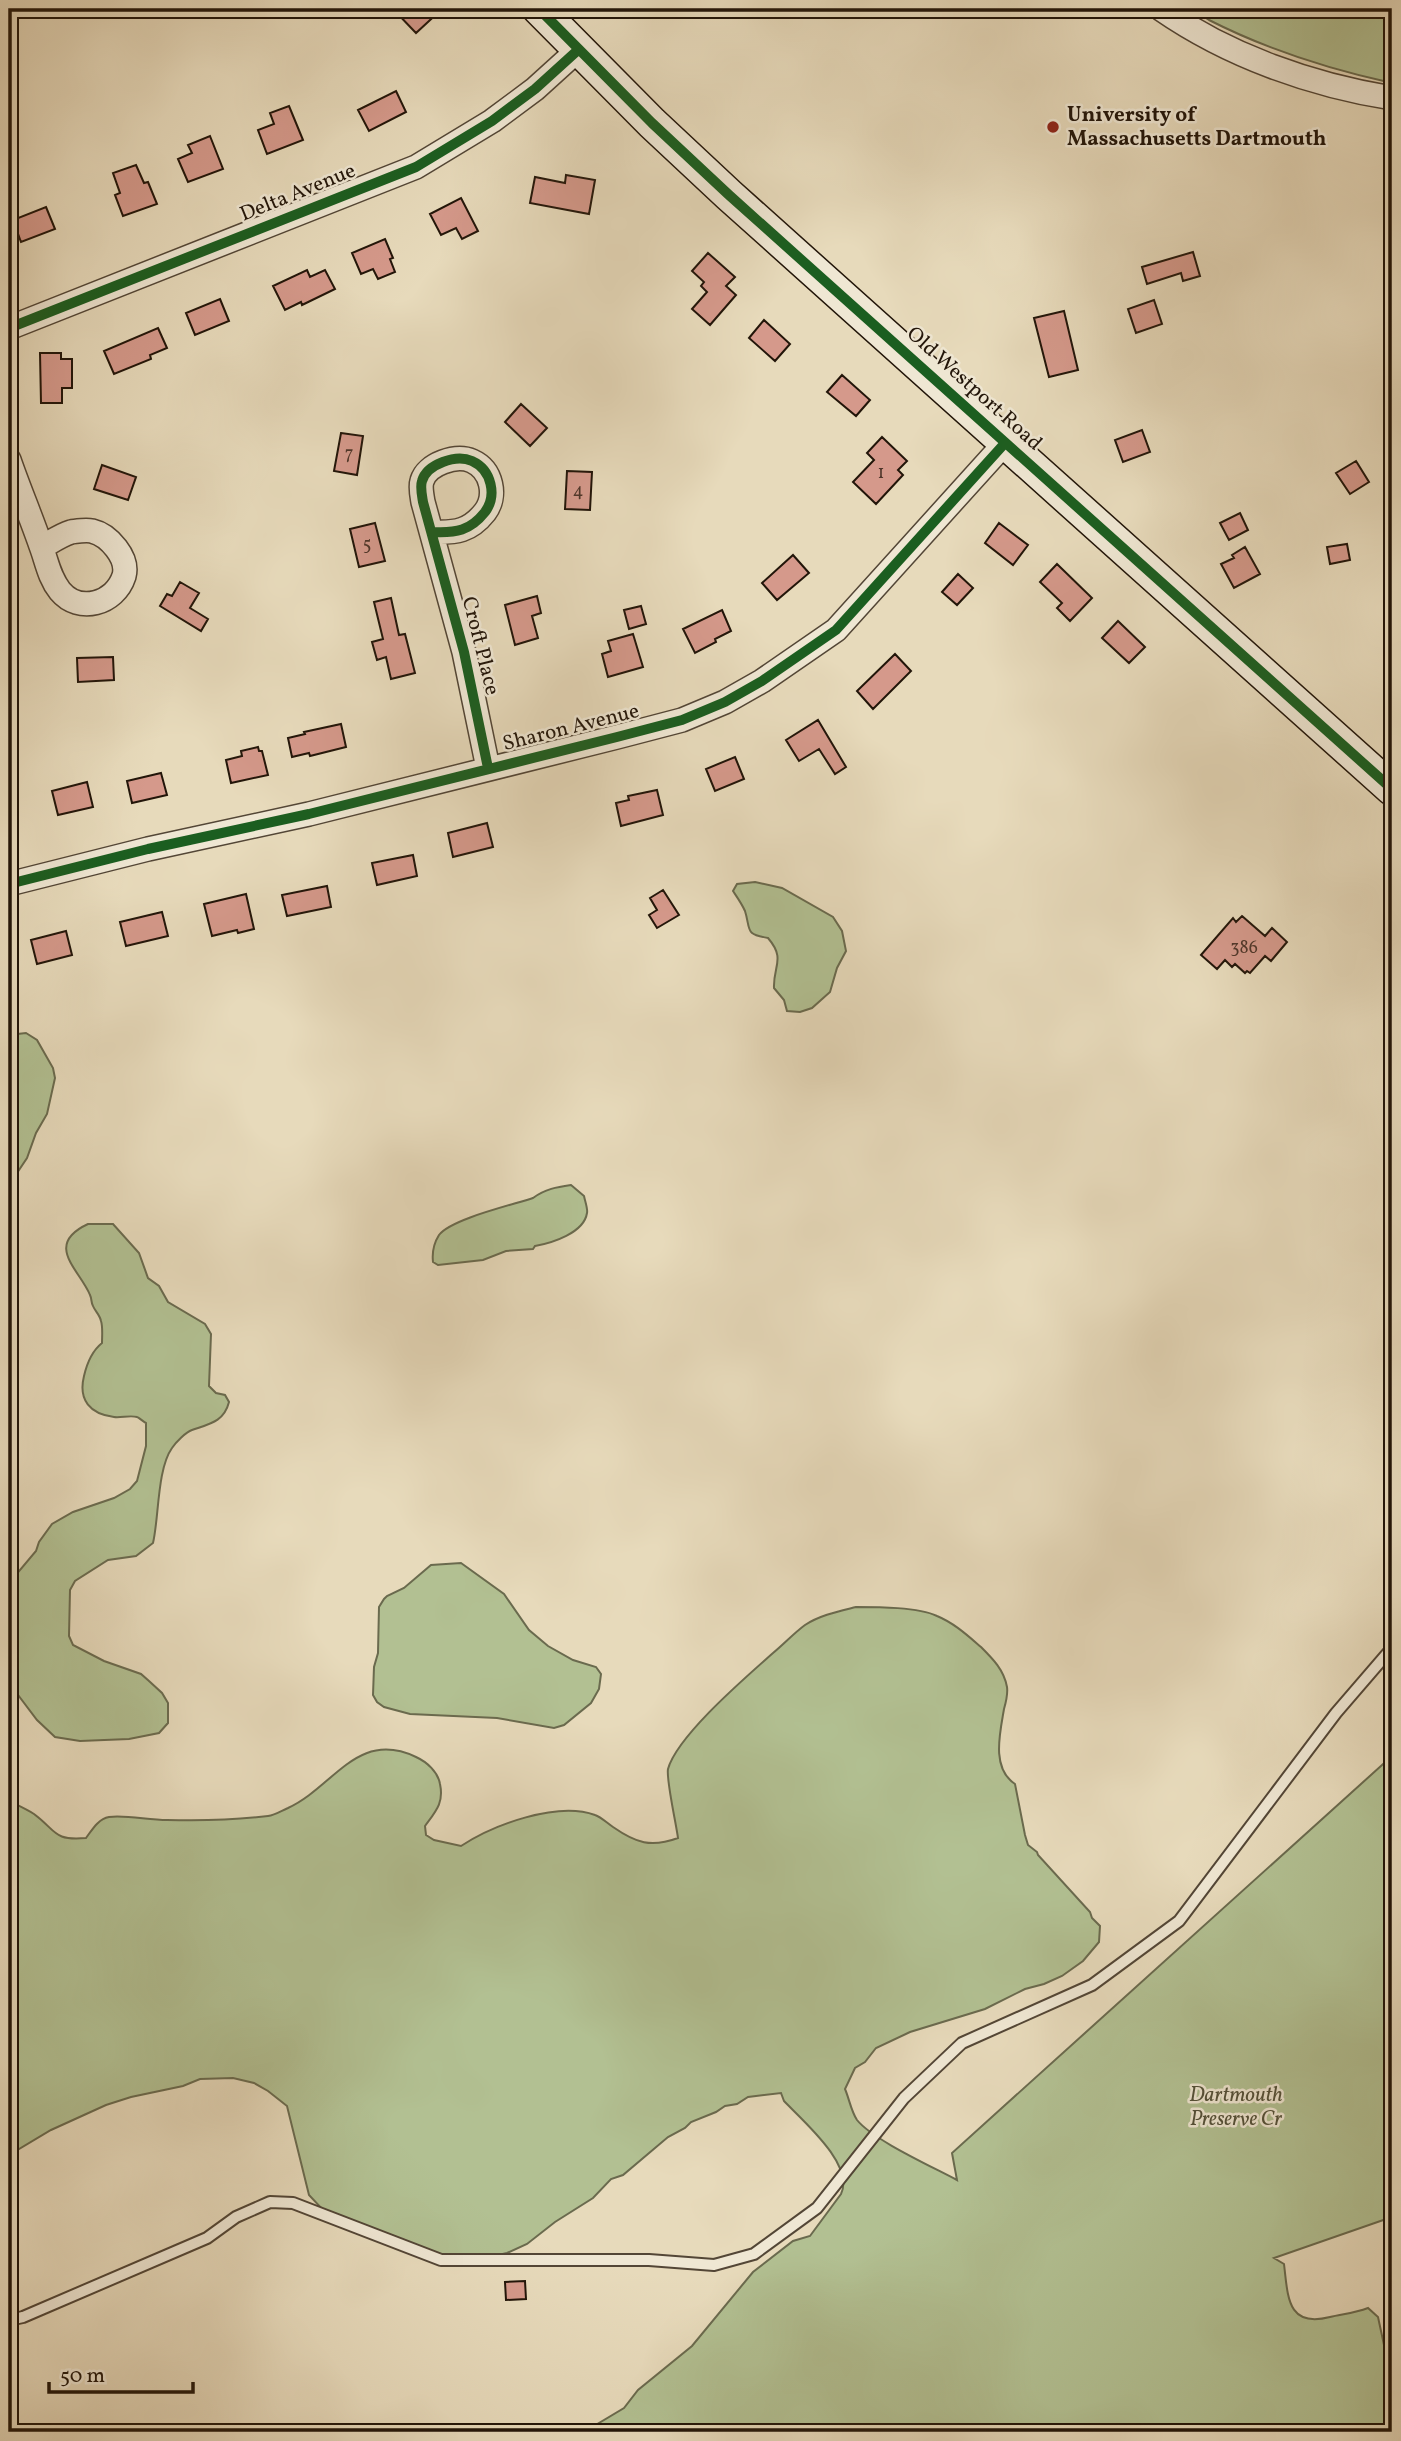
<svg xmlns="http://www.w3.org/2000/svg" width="1401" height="2441" font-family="Vollkorn,serif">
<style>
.green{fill:#b2c092;stroke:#6a6a4e;stroke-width:2}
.building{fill:#d5998b;stroke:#221509;stroke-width:2}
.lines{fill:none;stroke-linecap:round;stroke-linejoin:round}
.lane-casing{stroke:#534636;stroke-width:14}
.street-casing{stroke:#534636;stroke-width:26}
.secondary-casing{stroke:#221509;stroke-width:35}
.lane{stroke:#efe7d3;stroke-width:10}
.street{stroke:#efe7d3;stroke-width:23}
.secondary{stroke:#efe7d3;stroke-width:32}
.cycleway-casing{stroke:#efe7d3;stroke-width:15}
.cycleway{stroke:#1b5e20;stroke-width:10}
.poi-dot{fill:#8f2418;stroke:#efe7d3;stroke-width:2.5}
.labels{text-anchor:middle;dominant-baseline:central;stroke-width:5;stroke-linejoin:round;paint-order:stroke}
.number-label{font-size:18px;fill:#4f362a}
.poi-label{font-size:21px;font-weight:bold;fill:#221509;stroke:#efe7d3;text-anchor:start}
.street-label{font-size:21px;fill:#221509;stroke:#efe7d3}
.park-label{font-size:21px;font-style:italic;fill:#545139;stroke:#efe7d3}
</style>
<rect width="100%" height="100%" fill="#e7dabb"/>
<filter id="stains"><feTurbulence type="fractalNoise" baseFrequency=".00286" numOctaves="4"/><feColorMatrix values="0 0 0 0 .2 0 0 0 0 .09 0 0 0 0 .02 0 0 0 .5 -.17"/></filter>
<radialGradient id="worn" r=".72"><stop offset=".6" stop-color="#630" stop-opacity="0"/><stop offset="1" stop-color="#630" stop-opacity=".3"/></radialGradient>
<path class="green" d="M1200,9h192v74c-64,-14 -124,-33 -183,-63l-8,-5z
M755,882l27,6 51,29 9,14 4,20 -9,17 -7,24 -18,16 -12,4 -13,-1 -3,-11 -10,-12c-1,-22 12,-29 -6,-50 -24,-4 -17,-8 -23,-27 -3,-7 -8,-14 -12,-20l4,-7z
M26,1033l11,7 16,28 2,10 -8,36 -11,19 -9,25 -18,27v-150z
M571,1185l13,11c1,5 4,13 3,17 -3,20 -35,30 -52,33l-2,3 -27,2 -23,9 -45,5 -5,-3c-1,-9 1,-19 6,-27 12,-16 73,-30 94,-37 12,-9 24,-11 38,-13z
M88,1224h25l26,29 9,25 11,8 9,16 37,22 6,10 -2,52 7,7 9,2 4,7c-5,20 -20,22 -37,28 -6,2 -16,12 -20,18 -15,21 -13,70 -19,95l-17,13 -28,4 -33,21 -5,9 -1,46 4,9 31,16 37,13 8,7 13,12 6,10v20l-9,10 -30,6 -49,2 -25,-4 -18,-17 -28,-37v-100l27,-32 3,-9 13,-18 21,-12 41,-14 16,-9 7,-8 9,-35v-23c-2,-1 -8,-6 -9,-6 -7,-2 -16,1 -23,0 -24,-3 -36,-17 -30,-41 3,-13 8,-25 18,-33 0,-7 1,-16 -1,-22 -1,-6 -6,-10 -8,-15 -2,-3 -1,-7 -3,-11 -10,-25 -47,-50 -2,-71z
M461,1563l43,31 25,36 19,16 25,14 23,7 5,7 -2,15 -8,14 -27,22 -10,3 -57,-10 -87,-4 -26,-7 -7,-5 -4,-7 1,-28 4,-14 1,-46 5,-8 3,-3 17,-8 27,-23z
M856,1607c22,0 62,0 81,9 17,7 30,19 44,31 12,12 23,23 26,40 1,7 -1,15 -3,22 -4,24 -13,59 11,75l10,51 3,10 9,7 1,3 52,57 2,6 8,8 -1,16 -16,19 -21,15 -18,8 -19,5 -40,20 -75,23 -34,16 -11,14 -10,6 -10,21c4,9 6,22 12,31 16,20 76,47 100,60l-5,-27 440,-397v461l-118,41 10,6c4,33 3,64 46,53 13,-3 25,-4 38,-9l10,9 6,28 8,8v79h-808l40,-24 14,-18 54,-44 61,-74 40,-31 17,-5 31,-42c14,-29 -38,-73 -57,-93l-3,-8 -33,4 -11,7 -12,2 -9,6 -25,10 -6,6 -17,9 -45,38 -12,4 -18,19 -38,24 -28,22 -20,9 -31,7 -42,-4 -111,-46 -14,-15 -22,-89 -19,-15 -14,-8 -21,-5 -33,1 -17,7 -52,11 -25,8 -55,25 -42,25v-354c8,4 17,8 25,13 23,17 19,27 52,24 6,-8 12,-19 23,-21 18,-2 39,3 58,3 33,1 68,0 101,-4 7,-1 13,-5 20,-8 46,-21 69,-79 128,-51 11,5 22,15 24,27 4,19 -4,27 -15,42l1,9 8,5 27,6c32,-21 96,-45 134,-31 6,2 12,8 18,12 23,16 38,21 65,11 -2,-15 -12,-59 -10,-69 9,-33 78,-92 105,-116 11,-9 21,-20 32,-28 15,-10 35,-14 51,-18z"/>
<path class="building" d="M393,9h49l-26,24z
M396,91l10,21 -37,19 -11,-21z
M289,106l14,34 -36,14 -9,-24 16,-6 -4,-11z
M210,136l13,33 -35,13 -10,-23 14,-6 -4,-8z
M136,165l8,18 4,-1 9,22 -34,12 -8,-21 5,-2 -7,-20z
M566,175l29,5 -6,34 -59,-11 5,-26 30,6z
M461,198l17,33 -16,8 -6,-11 -15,7 -11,-21z
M46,207l9,22 -34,13 -8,-22z
M385,239l8,19 -3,1 5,13 -17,7 -5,-10 -12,5 -9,-21z
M1193,252l7,24 -17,5 -2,-8 -34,11 -5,-17z
M708,253l27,24 -9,9 10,9 -26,30 -18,-16 15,-17 -6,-6 3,-4 -12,-11z
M307,270l3,7 15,-7 10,19 -33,16 -1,-3 -16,8 -12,-24z
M220,299l9,22 -34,14 -9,-22z
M1154,300l8,24 -26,9 -8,-24z
M1064,311l14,59 -29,7 -15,-59z
M764,320l26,24 -15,17 -26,-23z
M158,328l9,20 -17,7 1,4 -37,15 -10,-23z
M40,353h21v6h11v29h-10v15h-21z
M842,375l28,25 -14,16 -29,-24z
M521,404l26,24 -17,18 -25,-24z
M1142,430l8,22 -27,10 -8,-22z
M341,433l22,3 -6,39 -23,-4z
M882,437l25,24 -9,9 5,5 -27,29 -23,-22 21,-22 -7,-7z
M1356,461l13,21 -19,12 -14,-21z
M102,465l34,12 -8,23 -34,-11z
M567,471l25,1 -2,38 -25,-1z
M1240,513l8,17 -19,10 -9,-17z
M375,523l10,38 -26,6 -9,-38z
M999,523l29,22 -15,20 -28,-22z
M1347,544l3,16 -20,4 -3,-17z
M1245,547l15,27 -26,14 -13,-24 13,-6 -2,-3z
M793,555l16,18 -32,27 -15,-17z
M1057,564l35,34 -22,23 -13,-13 5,-5 -22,-21z
M958,574l15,14 -16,17 -15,-13z
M180,582l19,11 -9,15 18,11 -7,12 -41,-25 7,-12 5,2z
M537,596l4,17 -9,3 6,22 -23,7 -10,-40z
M391,598l8,37 6,-1 10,39 -24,6 -5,-22 -9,3 -5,-18 11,-3 -9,-37z
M641,606l5,18 -17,5 -5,-19z
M722,610l9,21 -16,8 1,3 -21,11 -12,-24z
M1118,621l27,26 -16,16 -27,-25z
M633,634l10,33 -35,10 -6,-23 9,-3 -3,-10z
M895,654l16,17 -38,38 -16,-18z
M113,657l1,23 -36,2 -1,-24z
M818,720l28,47 -11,7 -16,-25 -20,12 -13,-21z
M341,724l5,23 -36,9 -1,-3 -17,4 -4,-19 17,-4 -1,-2z
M258,747l1,4h3l6,24 -37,8 -5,-23 16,-4 -1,-5z
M735,757l9,22 -29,12 -9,-22z
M161,773l6,22 -35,8 -5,-22z
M87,782l6,25 -35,8 -6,-24z
M657,790l6,25 -42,11 -5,-23 13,-3 -1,-4z
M487,823l6,24 -40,10 -5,-24z
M413,855l4,21 -40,9 -5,-22z
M327,886l4,21 -44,9 -5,-21z
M663,890l16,25 -22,13 -8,-13 8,-5 -7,-12z
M246,894l8,35 -16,4 -1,-3 -25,6 -8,-32z
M162,912l6,24 -42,10 -6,-24z
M1242,916l23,20 7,-8 15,14 -16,19 -6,-5 -15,17 -3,-2 -2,2 -10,-9 -3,3 -7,-7 -8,9 -16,-14 32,-37 3,4z
M66,931l6,24 -35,9 -6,-24z
M525,2281l1,18 -20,1 -1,-18z"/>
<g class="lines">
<defs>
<path id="lane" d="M9,2320l14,-3 184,-79 29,-21 34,-15 23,1 148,57h208l65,5 40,-11 63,-46 87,-110 58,-55 130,-58 87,-64 157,-208 56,-65"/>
<path id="street" d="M1161,9c68,47 150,76 231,89
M9,328l407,-161 76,-46 43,-32 43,-39
M9,460c10,29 22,57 32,86 6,16 8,31 19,45 19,23 55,13 64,-15 5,-18 -15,-41 -32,-45 -5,-1 -17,0 -21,1 -10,3 -20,10 -29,15
M433,532c23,1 37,-1 52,-20 12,-16 7,-42 -13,-51 -16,-7 -45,3 -50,20 -2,6 0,15 1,21l41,150 24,116
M9,884l139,-35 161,-35 308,-77 65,-17 43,-18 37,-21 74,-51 169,-187"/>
<path id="secondary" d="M539,9l113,114 77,72 663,594"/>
</defs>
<use href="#lane" class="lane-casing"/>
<use href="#street" class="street-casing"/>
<use href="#secondary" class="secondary-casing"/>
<use href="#lane" class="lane"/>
<use href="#street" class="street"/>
<use href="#secondary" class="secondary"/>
<defs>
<path id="cycleway" d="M539,9l113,114 77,72 663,594
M9,328l407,-161 76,-46 43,-32 43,-39
M433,532c23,1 37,-1 52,-20 12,-16 7,-42 -13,-51 -16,-7 -45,3 -50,20 -2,6 0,15 1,21l41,150 24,116
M9,884l139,-35 161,-35 308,-77 65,-17 43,-18 37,-21 74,-51 169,-187"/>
</defs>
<use href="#cycleway" class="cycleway-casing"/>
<use href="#cycleway" class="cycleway"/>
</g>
<circle class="poi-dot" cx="1053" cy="127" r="7"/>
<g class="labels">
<g class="number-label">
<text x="349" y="454">7</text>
<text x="881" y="473">1</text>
<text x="578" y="491">4</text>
<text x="367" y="545">5</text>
<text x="1244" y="948">386</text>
</g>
<g class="poi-label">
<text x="1067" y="115">University of<tspan x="1067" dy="24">Massachusetts Dartmouth</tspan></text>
</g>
<g class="street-label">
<text transform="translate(298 193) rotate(-22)">Delta Avenue</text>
<text transform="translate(974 389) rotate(42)">Old Westport Road</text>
<text transform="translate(480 646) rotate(76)">Croft Place</text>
<text transform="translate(571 728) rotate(-14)">Sharon Avenue</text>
</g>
<g class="park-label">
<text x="1236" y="2095">Dartmouth<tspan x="1236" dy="24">Preserve Cr</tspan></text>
</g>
</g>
<rect width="1401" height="2441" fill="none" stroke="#e7dabb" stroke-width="35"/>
<rect x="10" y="10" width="1380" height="2420" fill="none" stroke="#221509" stroke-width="3.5"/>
<rect x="18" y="18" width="1366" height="2406" fill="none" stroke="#221509" stroke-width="2"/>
<path d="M49 2382v10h144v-10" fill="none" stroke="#221509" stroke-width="3.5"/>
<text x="60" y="2382" font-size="21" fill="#221509" stroke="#efe7d3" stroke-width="5" paint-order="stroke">50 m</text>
<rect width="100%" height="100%" filter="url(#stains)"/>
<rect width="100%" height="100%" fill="url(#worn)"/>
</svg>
